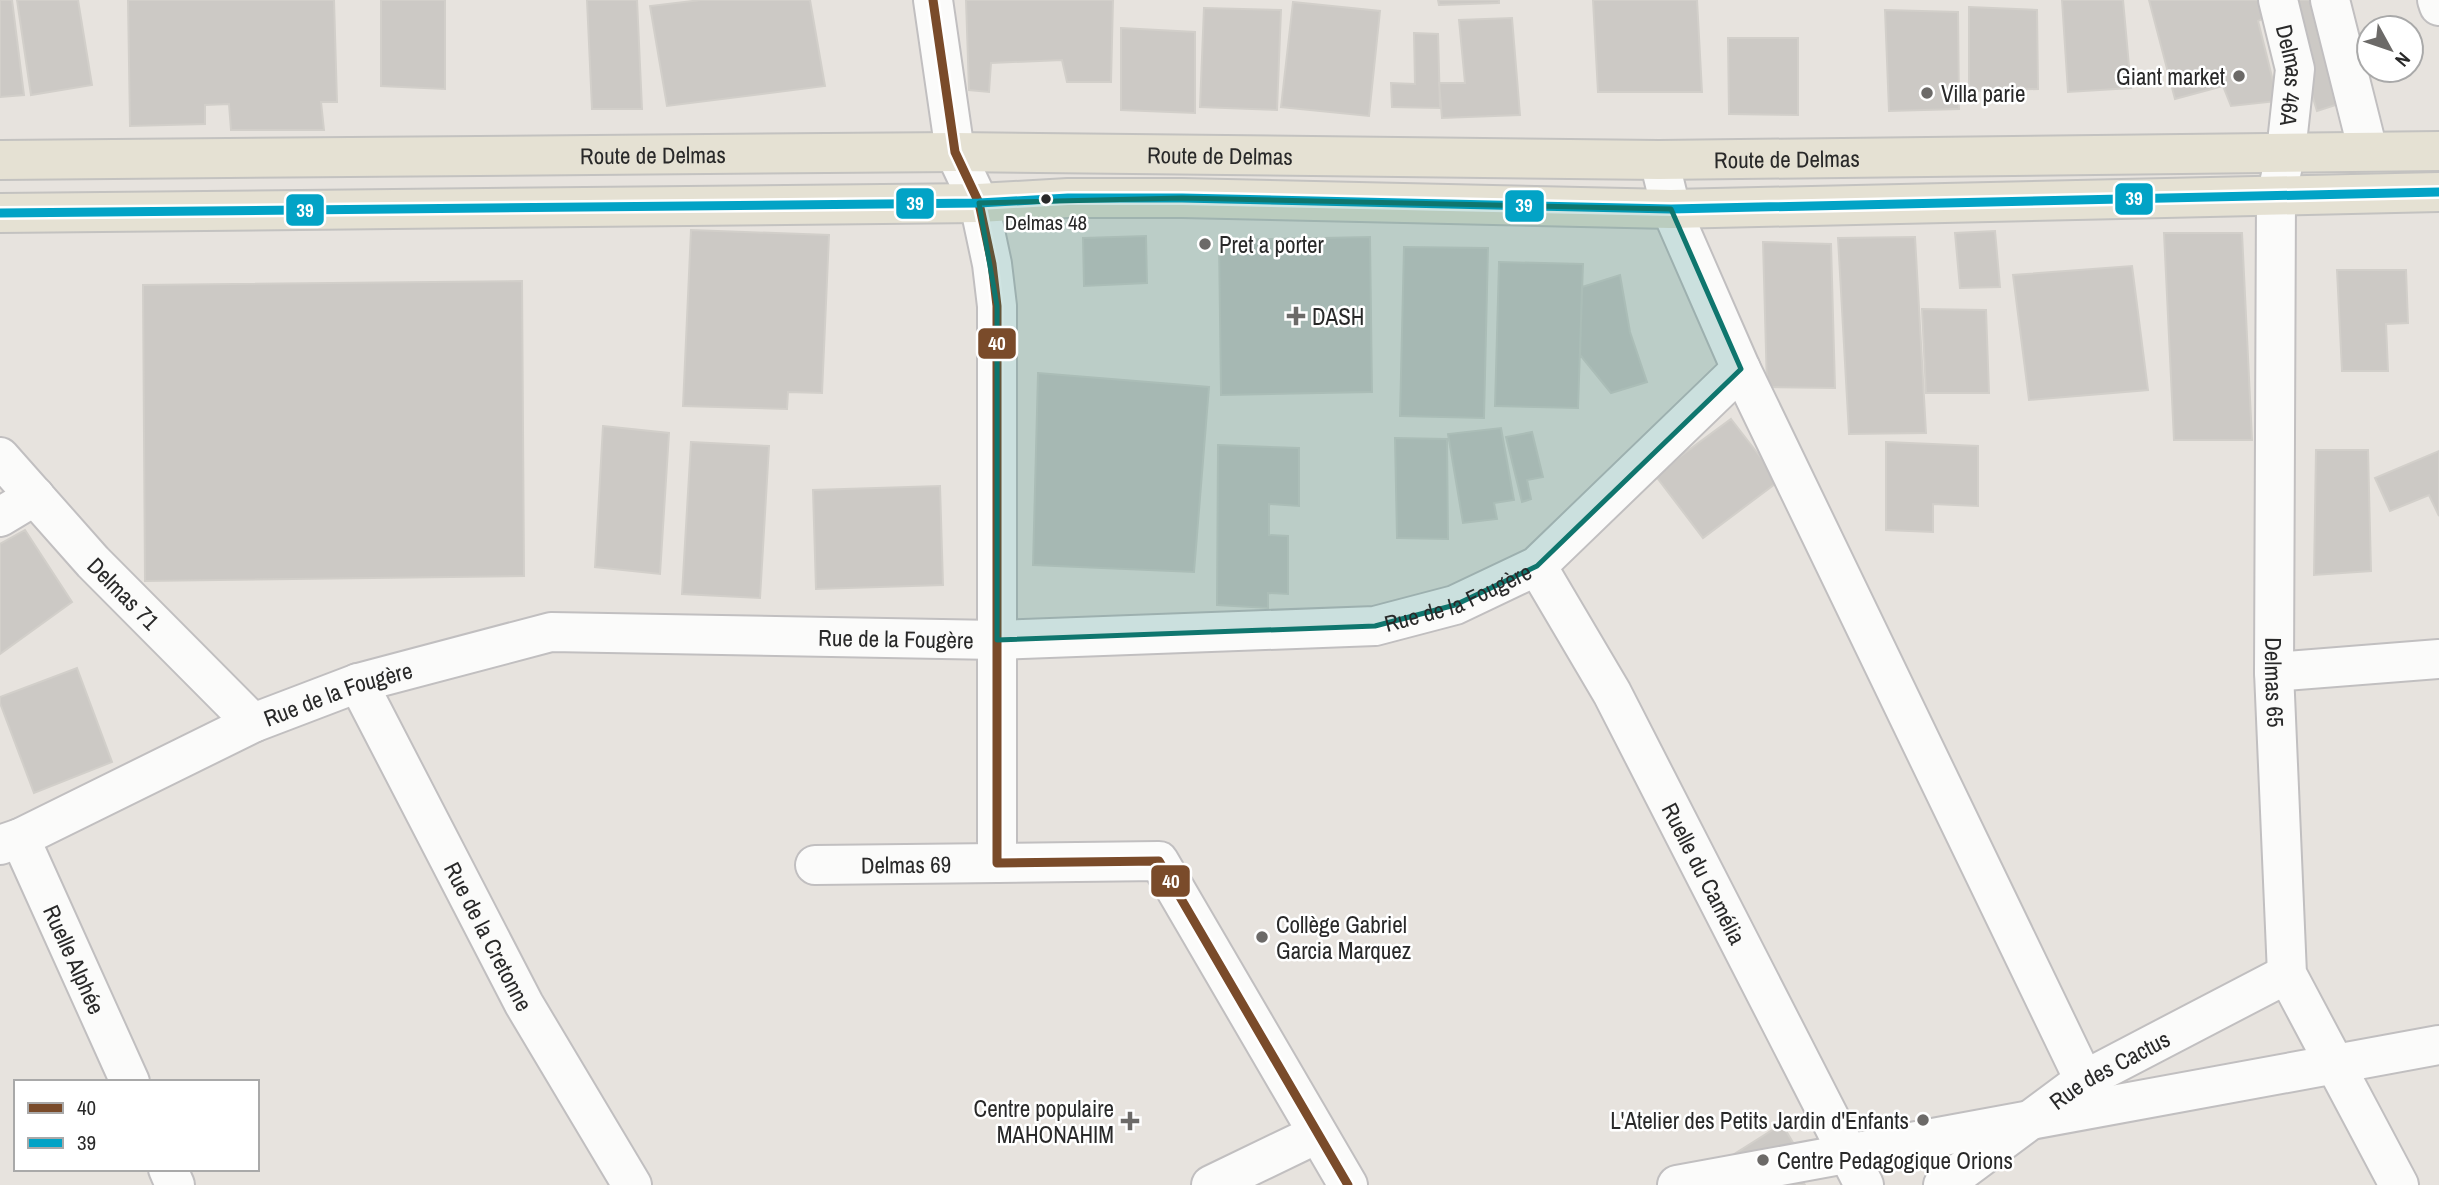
<svg xmlns="http://www.w3.org/2000/svg" width="2439" height="1185" font-family="'Archivo Narrow',sans-serif">
<style>
.building{fill:#ccc9c5;stroke:#d2cfca;stroke-width:2}
.lines{fill:none;stroke-linecap:round;stroke-linejoin:round}
.minor-casing{stroke:#c1bfc0;stroke-width:42}
.major-casing{stroke:#c3c2c0;stroke-width:42}
.minor{stroke:#fbfbfa;stroke-width:38}
.major{stroke:#e5e1d3;stroke-width:38}
.bus-1-casing{stroke:#fff;stroke-width:14}
.bus-2-casing{stroke:#fff;stroke-width:14}
.bus-1{stroke:#7a4b2a;stroke-width:9}
.bus-2{stroke:#02a3c6;stroke-width:9}
.marked{fill:#0f766e;fill-opacity:0.2;stroke:#0f766e;stroke-width:5;stroke-linejoin:round}
.poi-dot{fill:#6c6a68;stroke:#fff;stroke-width:2.5}
.bus-dot{fill:#292929;stroke:#fff;stroke-width:2.5}
.labels{text-anchor:middle;dominant-baseline:central;stroke-width:5;stroke-linejoin:round;paint-order:stroke}
.bus-label{font-size:21px;fill:#292929;stroke:#fff}
.poi-label{font-size:23px;fill:#292929;stroke:#fff;text-anchor:start}
.street-label{font-size:23px;fill:#292929;stroke:#fff}
.line-badge{stroke:#fff;stroke-width:2.5}
.badge-label{font-size:19px;text-anchor:middle;font-weight:bold;fill:#fff}
</style>
<rect width="100%" height="100%" fill="#e7e3de"/>
<path class="building" d="M0,0h12l12,95 -24,2z
M17,0h61l14,85 -61,10z
M128,0h206l3,102h-16l3,28h-93l-2,-26 -24,1v19l-75,2z
M381,0h64v89l-64,-3z
M587,0h50l5,109h-50z
M701,0h109l15,86 -158,20 -17,-100z
M966,0h147l-2,82h-44l-5,-22 -71,3 -2,29 -20,-2z
M1438,0h61v3l-60,2z
M1593,0h104l5,92h-104z
M2062,0h61l8,88 -63,4z
M2149,0h113l4,17 -8,4 20,80 -47,5 -8,-20 -48,13z
M2283,0h41l30,99 -37,12z
M1293,2l87,9 -11,105 -88,-9z
M1969,7l68,3 1,79 -69,2z
M1204,8l77,2 -4,100 -77,-3z
M1885,10l73,2 1,97 -70,2z
M1512,18l8,97 -78,3 -3,-35h26l-6,-63z
M1121,28l74,4v81l-74,-3z
M1414,33l24,1 2,74 -48,-1 -1,-24 24,1z
M1728,38h70v77l-69,-1z
M691,230l138,5 -7,158 -34,-1 -1,17 -104,-3z
M1995,231l5,56 -40,1 -5,-55z
M2164,233h78l10,207h-78z
M1146,236l1,47 -63,3 -1,-48z
M1370,237l2,155 -151,3 -2,-155z
M1915,237l11,196 -77,1 -11,-196z
M1763,242l68,2 4,144 -68,-1z
M1404,247l84,1 -4,170 -84,-2z
M1499,262l84,2 -5,144 -83,-2z
M2132,266l16,124 -119,10 -16,-125z
M2337,270h69l2,53 -22,1 2,47h-46z
M1620,275l10,57 17,50 -36,11 -31,-38 2,-68z
M522,281l2,295 -379,5 -2,-296z
M1922,309l64,1 3,83h-63z
M1038,373l171,14 -15,185 -161,-7z
M1731,419l48,62 -76,57 -48,-63z
M603,426l66,7 -9,141 -65,-7z
M1501,428l13,72 -20,3 3,16 -34,4 -15,-89z
M1532,432l11,45 -16,3 4,19 -9,3 -16,-65z
M1395,438l52,1 1,100 -51,-1z
M691,442l78,4 -9,152 -78,-4z
M1886,442l92,4v60l-45,-2v28l-47,-2z
M1218,445l81,3v58l-30,-2v31l19,1v58l-20,-1v15l-51,-3z
M2316,450h52l3,121 -57,4z
M2439,451v65l-10,-21 -39,16 -15,-33z
M940,486l3,99 -127,4 -3,-99z
M25,530l47,72 -72,52v-110z
M77,668l35,94 -78,31 -34,-90v-6z
M1782,1124l26,44 -10,6 7,11h-100l32,-19 -6,-10z"/>
<g class="lines">
<defs>
<g id="minor">
<path d="M933,0l22,152 24,51 13,61 5,42v557l162,-2 189,324"/>
<path id="s1" d="M2278,0l17,69 -9,83 -10,45 -2,475 13,302 112,211"/>
<path d="M2330,0l38,151"/>
<path d="M2437,0l2,6"/>
<path d="M1659,160l12,49 70,160 343,711"/>
<path id="s2" d="M0,457l93,105 160,161"/>
<path d="M0,517l35,-21"/>
<path id="s3" d="M1537,566l75,127 252,492"/>
<path d="M2274,672l165,-13"/>
<path id="s4" d="M358,683l166,321 108,181"/>
<path id="s5" d="M20,838l110,244"/>
<path id="s6" d="M0,845l20,-7 233,-115 105,-40 193,-51 446,8 378,-14 80,-21 82,-39 204,-197"/>
<path id="s7" d="M815,865l182,-2"/>
<path d="M168,1169l7,16"/>
<path d="M1211,1185l106,-51"/>
<path d="M1677,1185l762,-140"/>
<path id="s8" d="M1943,1185l141,-105 203,-106"/>
</g>
<g id="major">
<path id="s9" d="M0,160l955,-8 704,8 780,-9"/>
<path d="M0,213l979,-10 89,-5h114l489,11 768,-17"/>
</g>
</defs>
<use href="#minor" class="minor-casing"/>
<use href="#major" class="major-casing"/>
<use href="#minor" class="minor"/>
<use href="#major" class="major"/>
<defs>
<path id="bus-1" d="M933,0l22,152 24,51 13,61 5,42v557l162,-2 189,324"/>
<path id="bus-2" d="M0,213l979,-10 89,-5h114l489,11 768,-17"/>
</defs>
<use href="#bus-1" class="bus-1-casing"/>
<use href="#bus-2" class="bus-2-casing"/>
<use href="#bus-1" class="bus-1"/>
<use href="#bus-2" class="bus-2"/>
</g>
<path class="marked" d="M1182,198l489,11 70,160 -204,197 -82,39 -80,21 -378,14v-334l-18,-103z"/>
<g class="poi-dot">
<circle cx="2239" cy="76" r="7"/>
<circle cx="1927" cy="93" r="7"/>
<circle cx="1205" cy="244" r="7"/>
<path d="M1292.5 305.5h7v7h7v7h-7v7h-7v-7h-7v-7h7z"/>
<circle cx="1262" cy="937" r="7"/>
<circle cx="1923" cy="1120" r="7"/>
<path d="M1126.5 1110.5h7v7h7v7h-7v7h-7v-7h-7v-7h7z"/>
<circle cx="1763" cy="1160" r="7"/>
</g>
<circle class="bus-dot" cx="1046" cy="199" r="6"/>
<g class="labels">
<g class="bus-label">
<text x="1046" y="222">Delmas 48</text>
</g>
<g class="poi-label">
<text x="2225" y="76" text-anchor="end">Giant market</text>
<text x="1941" y="93">Villa parie</text>
<text x="1219" y="244">Pret a porter</text>
<text x="1312" y="316">DASH</text>
<text x="1276" y="924">Collège Gabriel<tspan x="1276" dy="26">Garcia Marquez</tspan></text>
<text x="1114" y="1108" text-anchor="end">Centre populaire<tspan x="1114" dy="26">MAHONAHIM</tspan></text>
<text x="1909" y="1120" text-anchor="end">L'Atelier des Petits Jardin d'Enfants</text>
<text x="1777" y="1160">Centre Pedagogique Orions</text>
</g>
<g class="street-label">
<text stroke="none"><textPath href="#s1" startOffset="77">Delmas 46A</textPath></text>
<text stroke="none"><textPath href="#s9" startOffset="653">Route de Delmas</textPath></text>
<text stroke="none"><textPath href="#s9" startOffset="1220">Route de Delmas</textPath></text>
<text stroke="none"><textPath href="#s9" startOffset="1787">Route de Delmas</textPath></text>
<text stroke="none"><textPath href="#s2" startOffset="184">Delmas 71</textPath></text>
<text stroke="none"><textPath href="#s6" startOffset="1505">Rue de la Fougère</textPath></text>
<text stroke="none"><textPath href="#s6" startOffset="938">Rue de la Fougère</textPath></text>
<text stroke="none"><textPath href="#s1" startOffset="686">Delmas 65</textPath></text>
<text stroke="none"><textPath href="#s6" startOffset="371">Rue de la Fougère</textPath></text>
<text stroke="none"><textPath href="#s7" startOffset="91">Delmas 69</textPath></text>
<text stroke="none"><textPath href="#s3" startOffset="350">Ruelle du Camélia</textPath></text>
<text stroke="none"><textPath href="#s4" startOffset="285">Rue de la Cretonne</textPath></text>
<text stroke="none"><textPath href="#s5" startOffset="133">Ruelle Alphée</textPath></text>
<text stroke="none"><textPath href="#s8" startOffset="203">Rue des Cactus</textPath></text>
</g>
</g>
<g class="line-badge">
<rect x="2114" y="182" width="40" height="34" rx="7" fill="#02a3c6"/>
<rect x="895" y="187" width="40" height="33" rx="7" fill="#02a3c6"/>
<rect x="1504" y="189" width="41" height="34" rx="7" fill="#02a3c6"/>
<rect x="285" y="193" width="40" height="34" rx="7" fill="#02a3c6"/>
<rect x="977" y="327" width="40" height="33" rx="7" fill="#7a4b2a"/>
<rect x="1150" y="864" width="41" height="34" rx="7" fill="#7a4b2a"/>
</g>
<g class="badge-label">
<text x="2134" y="205">39</text>
<text x="915" y="210">39</text>
<text x="1524" y="212">39</text>
<text x="305" y="217">39</text>
<text x="997" y="350">40</text>
<text x="1171" y="888">40</text>
</g>
<rect x="14" y="1080" width="245" height="91" fill="#ffffff" stroke="#a9a9a9" stroke-width="2"/>
<rect x="28" y="1103" width="35" height="10" fill="#7a4b2a" stroke="#a9a9a9" stroke-width="2"/>
<text x="77" y="1115" font-size="21" fill="#292929">40</text>
<rect x="28" y="1138" width="35" height="10" fill="#02a3c6" stroke="#a9a9a9" stroke-width="2"/>
<text x="77" y="1150" font-size="21" fill="#292929">39</text>
<g transform="translate(2390 49) rotate(130)"><circle r="33" fill="#ffffff" stroke="#a9a9a9" stroke-width="2"/>
<path d="M0-5L12 26L0 18L-12 26Z" fill="#6c6a68"/>
<text y="-10" font-size="19" font-weight="bold" text-anchor="middle" fill="#292929">N</text>
</g>
</svg>
